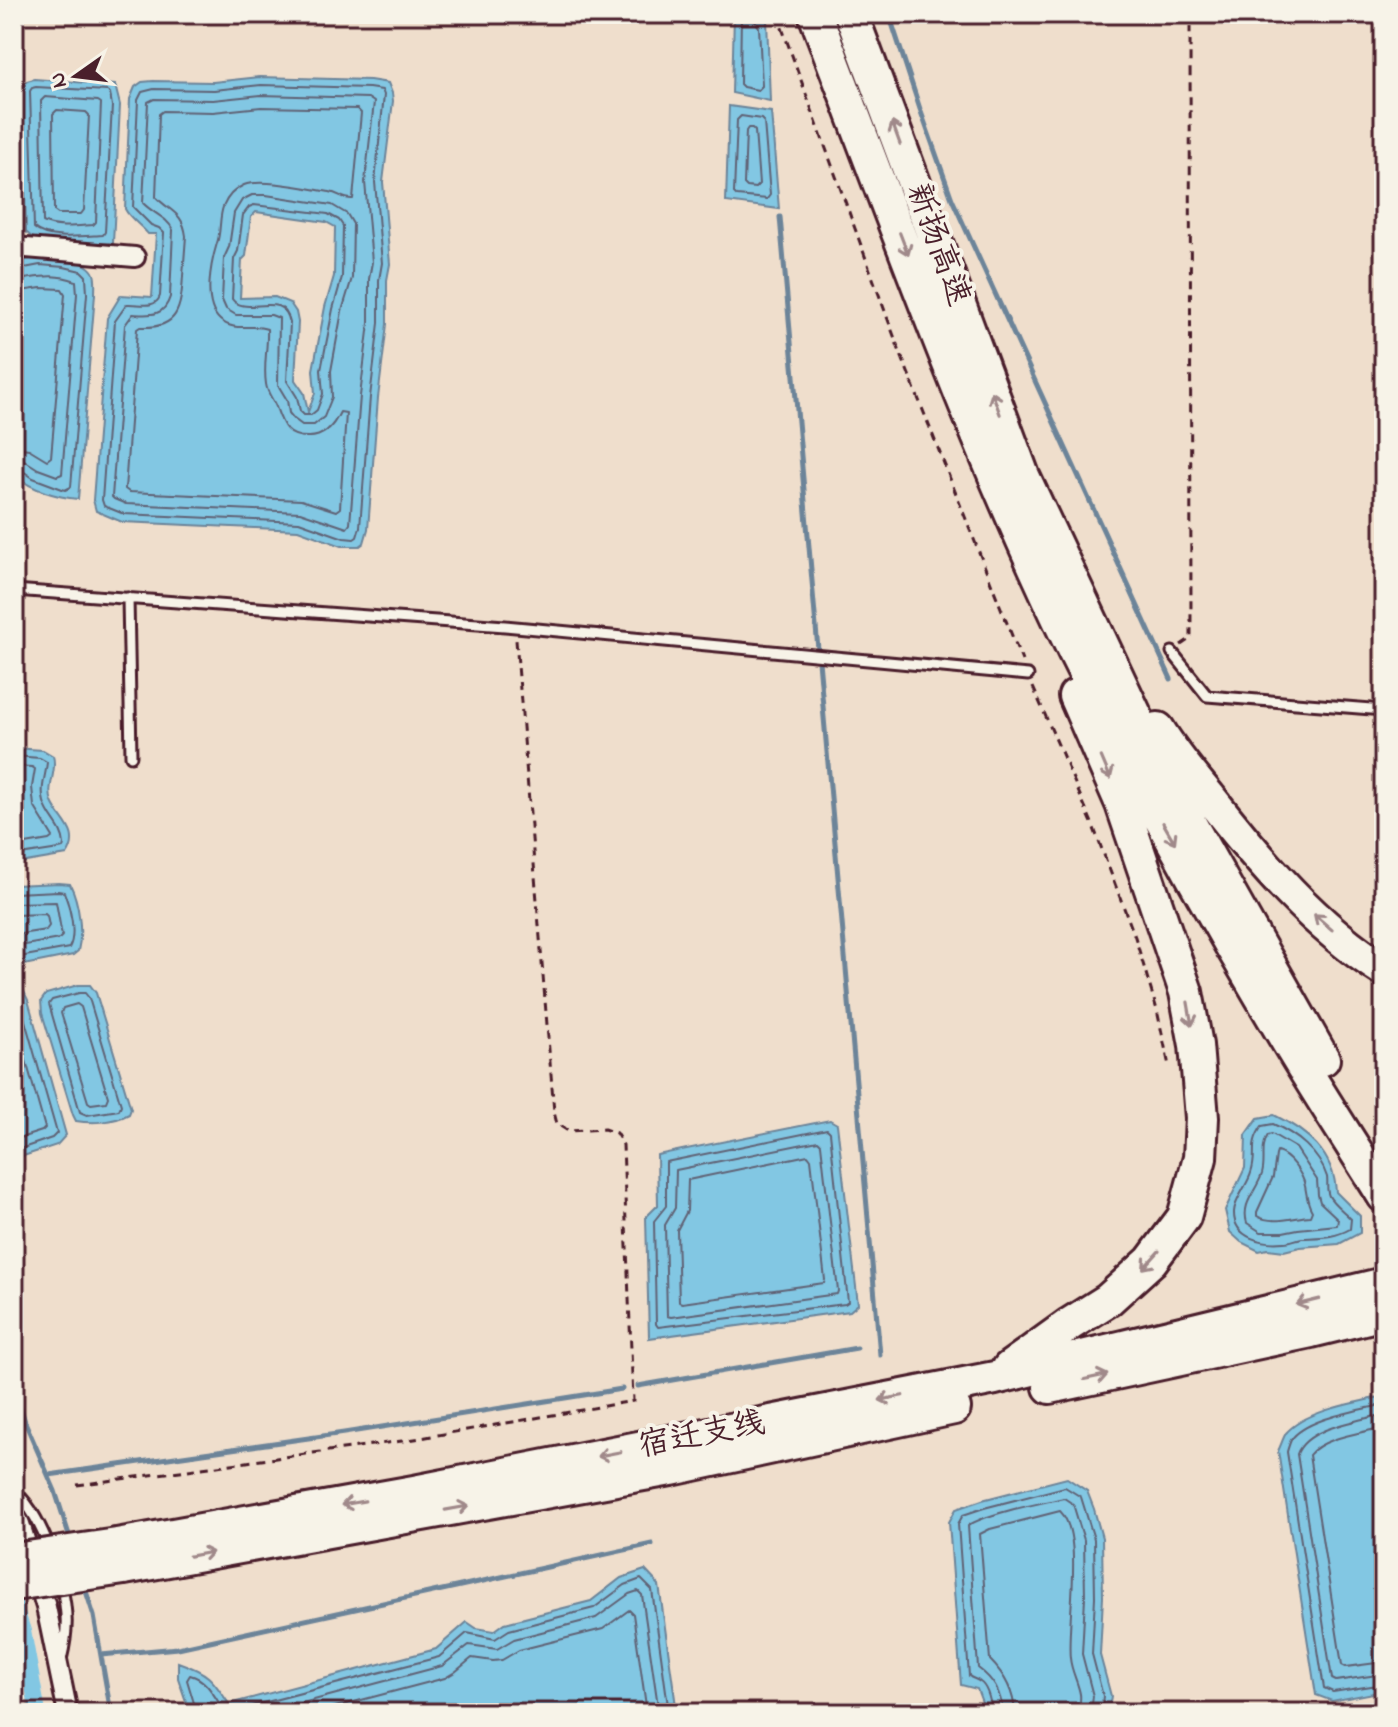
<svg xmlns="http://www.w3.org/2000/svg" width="1398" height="1727" font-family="'Indie Flower','LXGW WenKai TC',sans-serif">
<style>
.water{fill:#82c7e3;stroke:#6c8499;stroke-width:2;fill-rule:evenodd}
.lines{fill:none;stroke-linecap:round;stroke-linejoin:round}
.shore{stroke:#606275;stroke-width:2}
.stream{stroke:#6c8499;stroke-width:5}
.canal{stroke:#82c7e3;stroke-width:16}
.lane-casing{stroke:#4a1f2b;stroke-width:15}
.street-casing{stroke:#4a1f2b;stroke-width:24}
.highway-casing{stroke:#4a1f2b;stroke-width:38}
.path{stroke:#4a1f2b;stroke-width:3;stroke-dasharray:8 6;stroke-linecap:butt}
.lane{stroke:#f7f3e8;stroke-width:9}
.street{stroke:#f7f3e8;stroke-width:18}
.highway{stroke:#f7f3e8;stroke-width:32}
.highway-bridge-casing{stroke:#4a1f2b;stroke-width:38;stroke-linecap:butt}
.highway-bridge{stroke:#f7f3e8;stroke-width:32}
.oneway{stroke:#a0898a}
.labels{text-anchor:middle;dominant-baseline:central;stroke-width:8;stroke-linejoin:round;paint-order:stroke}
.street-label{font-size:32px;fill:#4a1f2b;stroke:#f7f3e8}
</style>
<rect width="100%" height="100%" fill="#efdecc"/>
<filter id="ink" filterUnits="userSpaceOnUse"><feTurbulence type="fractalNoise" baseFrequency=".0125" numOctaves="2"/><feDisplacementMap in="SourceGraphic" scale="16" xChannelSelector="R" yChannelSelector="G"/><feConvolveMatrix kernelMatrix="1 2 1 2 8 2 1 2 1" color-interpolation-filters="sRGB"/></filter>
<g filter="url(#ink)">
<path class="water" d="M734,14h13l20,5 3,82 -38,-8z
M260,77l110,3 18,3 4,10 1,8 -10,81 7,82 -3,16v44l-9,74 -10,131 -4,14 -4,3h-18l-44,-16 -176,-8 -26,-11 -3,-11 14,-182 14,-23 31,2 4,-63h-8c-7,-9 -18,-15 -23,-25l5,-110 5,-12 7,-5 11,-1 60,1zM256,212l70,10 9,5 -1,49 -9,31 -12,63 2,23 -7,19 -4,-19 -9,-13 3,-58 -2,-10 -6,-9 -15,-6 -35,1 2,-38 4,-4 5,-39z
M34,79l81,6 5,20 -7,138 -60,1 -16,-2 -11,-10 -4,-146 5,-5z
M729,106l42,6 8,97 -53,-7z
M39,257c14,1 49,1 55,17 2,5 1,14 1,20l-17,205c-21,-2 -46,-9 -62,-23l-2,-10v-203z
M14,748l29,2 10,6c5,15 -7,30 -1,46 8,19 30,30 15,53l-53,9z
M59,883l11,1c9,18 13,48 8,67l-5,4 -54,11 -5,-1v-80z
M14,977l4,2 10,21 38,135 -9,10 -43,14z
M78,985h12l6,8 35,116 -2,5c-15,8 -36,10 -53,7l-3,-6 -31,-102 -1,-12 5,-7z
M1274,1115c33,16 60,38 62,77l24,24v17l-21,11 -39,3 -16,4 -16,-2 -9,2 -18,-9 -11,-10 -5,-22 20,-42 1,-33 12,-17z
M830,1120l7,4 21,180 -8,7 -201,27 -3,-121 12,-12 -1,-50z
M1384,1396v295l-52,10 -16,-6 -38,-244c3,-6 5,-13 8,-18 20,-23 70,-30 98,-37z
M1067,1478l20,13 7,18 8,29 1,59 -3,58 11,41 -3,17h-122l-9,-24 -16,-4 -12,-163 7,-13 26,-9z
M645,1570l14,15 18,128h-487l-12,-35v-16c31,11 34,16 51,42l207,-55 31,-27 9,6 18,3 11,-8 86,-22 30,-23z"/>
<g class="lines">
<path class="shore" d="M741,14l-1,70 3,3 15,3 4,-4 -3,-59 -5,-7v-6
M261,85l108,3 13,2 2,5 -9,87 7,81 -3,17v43l-9,74 -10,130 -3,10 -3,2 -10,-1 -45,-16 -175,-8 -20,-8 -2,-6 13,-179 12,-17c12,-1 28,6 33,-8l4,-63 -5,-5 -8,-3 -18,-18 5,-107 4,-8 12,-3 60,1z
M36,87l71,4 3,2 2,13 -7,126 -2,3c-19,1 -55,6 -69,-7l-4,-137 2,-3z
M261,95l107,3 6,4 -9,80 7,80 -3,17v44l-9,73 -10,128 -3,4 -47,-16 -174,-8 -12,-5 -2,-2 13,-172 8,-11c17,1 31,3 37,-17l3,-67c-6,-13 -21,-17 -30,-27l5,-101 6,-3 59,1z
M45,97l53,4 3,2 -5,119 -3,3c-16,1 -36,4 -50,-3l-2,-121z
M261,107l96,2 4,4 -8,86c-8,1 -14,-5 -23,-7 -19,-3 -69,-14 -86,-7 -9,4 -17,12 -21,22 -4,11 -2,25 -6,36 -6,20 -15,61 3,77 15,13 32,3 47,9 1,18 -4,37 -1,55 1,9 7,15 10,23 6,17 10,31 33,30 16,0 25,-12 31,-25l6,1 -6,95 -4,3 -35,-11 -172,-8 -4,-3 12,-160 3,-2c38,2 41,-18 43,-51 1,-13 2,-26 3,-40 -3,-24 -16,-24 -30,-39l3,-83 4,-3 50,1z
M57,110l29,2 3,3 -5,95 -3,4h-23l-4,-3 -1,-97z
M741,116l20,3 3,3 6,73 -3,4 -30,-3 -3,-3 3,-73z
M748,128h4l3,3 4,53 -4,4 -8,-1 -3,-3 2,-53z
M252,195h14l66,10 15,9 6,10 -1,54 -10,33 -11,60 1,26 -8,20 -10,8h-12l-8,-6 -5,-6 -2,-13 -9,-15 1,-67 -8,-3h-35l-10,-6 -4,-9 2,-42 5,-11 5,-34 8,-13z
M254,205l74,9 11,6 4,6 -1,51 -9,32 -12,61 2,24 -6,16 -6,5h-7l-4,-4 -3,-14 -10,-16 3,-58c-6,-35 -45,-5 -58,-24l2,-40 4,-8 5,-36 6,-8z
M14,270l26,-5 24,2 17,4 5,5 1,18 -16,193 -6,3 -32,-12 -13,-9h-6
M14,280c23,-2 38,-8 62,1l1,13 -15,180 -5,2 -19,-7 -14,-9 -10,-1
M14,292l27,-4 21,1 3,5 -14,163 -4,3 -18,-11 -15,-2
M14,756l26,2 7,4c-1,13 -7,26 -3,40 4,16 19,25 20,42l-1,4 -4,1 -45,7
M14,766l18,1 3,2 -3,18 2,19 19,31 -4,3 -35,6
M14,893l44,-2 6,1c6,15 13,42 5,56l-55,10
M14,903l42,-1 6,34 -3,3 -45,8
M14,915l31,-1 2,2 2,10 -3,4 -32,5
M14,989l6,14 37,130 -5,5 -38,13
M79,993h6l4,5 32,107 -2,5 -32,5 -7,-3 -31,-108 3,-4z
M77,1004l4,3 27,90 -2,5 -15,2 -3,-2 -27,-89 2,-5z
M14,1018l31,110 -3,3 -28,9
M1273,1124c23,10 46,28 54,53 1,6 -1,13 2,19 4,8 16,16 22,23l-1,10c-16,9 -30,8 -48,9 -6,1 -12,4 -18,4 -20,2 -51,-3 -50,-30 0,-11 14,-28 17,-39 7,-19 -3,-27 11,-47z
M827,1129l3,3 18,170 -3,2 -187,23 -2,-3 -2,-103 12,-15v-44z
M1272,1134l24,14 21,32 1,15 2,7 18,17 -1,6 -39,4 -15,3h-22l-14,-9c-6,-20 9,-31 15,-49 4,-13 -2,-27 6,-39z
M818,1141l3,3 17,147 -1,3 -166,23 -4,-1 -2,-91 10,-17 1,-38z
M1277,1152c12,3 26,22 28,34 2,10 2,17 7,25l-2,5c-16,1 -38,9 -53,0v-4l16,-35 3,-22z
M808,1155l3,4 14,121 -1,3 -142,20 -3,-1 -2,-72 10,-19 1,-31z
M1384,1404c-25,7 -78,14 -93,36 -1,2 -4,11 -4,12l37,236 9,4 51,-8
M1384,1414c-25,7 -77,13 -87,40l35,225 4,2 48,-7
M1384,1427c-22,6 -61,10 -75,28l33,210 4,2 38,-5
M197,1713l-10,-33 3,-5c17,4 24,21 33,34l9,2 207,-54 28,-24 28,6 14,-9 85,-22 31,-23 16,-6 11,11 17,123
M265,1713l177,-47 27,-21 28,4 17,-10 82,-21 33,-24 9,-3 4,4 17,118
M312,1713l133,-35 10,-6 17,-14 21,3 9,-1 17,-10 84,-21 26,-19 4,4 14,99
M992,1713c-1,-8 -4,-26 -12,-31 -3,-3 -8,-3 -11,-6l-11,-152 5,-9 21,-7 81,-21 16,10 13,42 1,58 -3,57 11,42 -2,17
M1003,1713c-2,-21 -9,-33 -25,-45l-10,-142c16,-12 73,-23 96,-28l9,6 11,36 1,57 -3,57 11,42 -2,17
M1015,1713c-1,-21 -11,-39 -25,-53l-10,-126 10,-5 70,-18c25,24 6,114 10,147 1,13 8,24 10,36 1,6 -1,13 -1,19"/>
<path class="stream" d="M889,14l31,95 32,90 219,480
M780,217l100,1138
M638,1386l219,-38
M14,1387l11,35 30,69 16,50
M49,1475l295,-42 278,-44
M84,1585l10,31 17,97
M101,1655l77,-7 474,-104"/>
<path class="canal" d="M14,1604l9,27 15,82"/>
<defs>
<path id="lane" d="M14,590l491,36 523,49
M128,598l3,158
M1172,652l35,44 177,14
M14,1490c18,17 27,37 37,61
M61,1660c7,-29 7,-47 0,-76"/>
<path id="street" d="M14,247l121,10
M14,1511l6,13 26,83 22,106"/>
<path id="highway" d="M815,14c82,214 159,431 259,637 62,126 130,250 202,371 34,59 72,116 108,174
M851,14l172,462 146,311 154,272
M1158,729c15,25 34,47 52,69 50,64 105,129 174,172
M1009,1368l61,-44 38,-24 43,-39 33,-44 16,-59 2,-40 -6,-73 -10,-53 -64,-188 -47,-108
M1050,1387l261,-56 73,-18
M117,1545l297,-53 581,-114 389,-94
M124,1568l547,-99 283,-61"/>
</defs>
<use href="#lane" class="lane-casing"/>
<use href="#street" class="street-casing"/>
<use href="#highway" class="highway-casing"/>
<path class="path" d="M777,14l121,333 124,314
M1181,645l10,-7 -1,-624
M1033,687l59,136 43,114 22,73 12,56
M77,1485l332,-45 224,-39 -10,-256 -7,-12 -12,-4 -36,2 -11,-7 -3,-12 -38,-472"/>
<use href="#lane" class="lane"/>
<use href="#street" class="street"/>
<use href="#highway" class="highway"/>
<defs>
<path id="highway-bridge" d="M14,1560l103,-15
M14,1584l110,-16"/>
</defs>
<use href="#highway-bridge" class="highway-bridge-casing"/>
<use href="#highway-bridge" class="highway-bridge"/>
</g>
<defs><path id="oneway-shaft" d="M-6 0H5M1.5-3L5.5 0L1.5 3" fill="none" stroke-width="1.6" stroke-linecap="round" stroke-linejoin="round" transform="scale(2)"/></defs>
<g class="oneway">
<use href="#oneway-shaft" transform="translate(896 133) rotate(-110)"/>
<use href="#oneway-shaft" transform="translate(904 244) rotate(69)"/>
<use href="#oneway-shaft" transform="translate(996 403) rotate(-110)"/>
<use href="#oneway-shaft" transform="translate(1106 768) rotate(67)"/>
<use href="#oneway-shaft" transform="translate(1169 833) rotate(60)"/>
<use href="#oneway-shaft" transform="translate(1323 922) rotate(-139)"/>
<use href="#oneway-shaft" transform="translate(1190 1014) rotate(80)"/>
<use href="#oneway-shaft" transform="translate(1151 1260) rotate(132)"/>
<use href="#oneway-shaft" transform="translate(1308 1302) rotate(166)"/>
<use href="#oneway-shaft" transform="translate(1096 1377) rotate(-12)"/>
<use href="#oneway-shaft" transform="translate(891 1398) rotate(169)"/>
<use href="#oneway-shaft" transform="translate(609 1454) rotate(169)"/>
<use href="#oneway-shaft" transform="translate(353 1503) rotate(170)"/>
<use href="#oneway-shaft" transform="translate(457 1508) rotate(-10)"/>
<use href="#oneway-shaft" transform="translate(201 1554) rotate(-10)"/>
</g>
</g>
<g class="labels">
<g class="street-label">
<text transform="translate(937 245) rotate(70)">新扬高速</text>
<text transform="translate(702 1436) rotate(-11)">宿迁支线</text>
</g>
</g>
<rect width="1398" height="1727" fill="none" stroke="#f7f3e8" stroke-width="48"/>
<rect x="24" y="24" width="1350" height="1679" fill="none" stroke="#4a1f2b" stroke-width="3" filter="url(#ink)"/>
<g transform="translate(76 76) rotate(256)" stroke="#f7f3e8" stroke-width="6" paint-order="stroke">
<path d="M0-6L14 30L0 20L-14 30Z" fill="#4a1f2b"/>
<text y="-12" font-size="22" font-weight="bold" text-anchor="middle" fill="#4a1f2b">N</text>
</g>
</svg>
